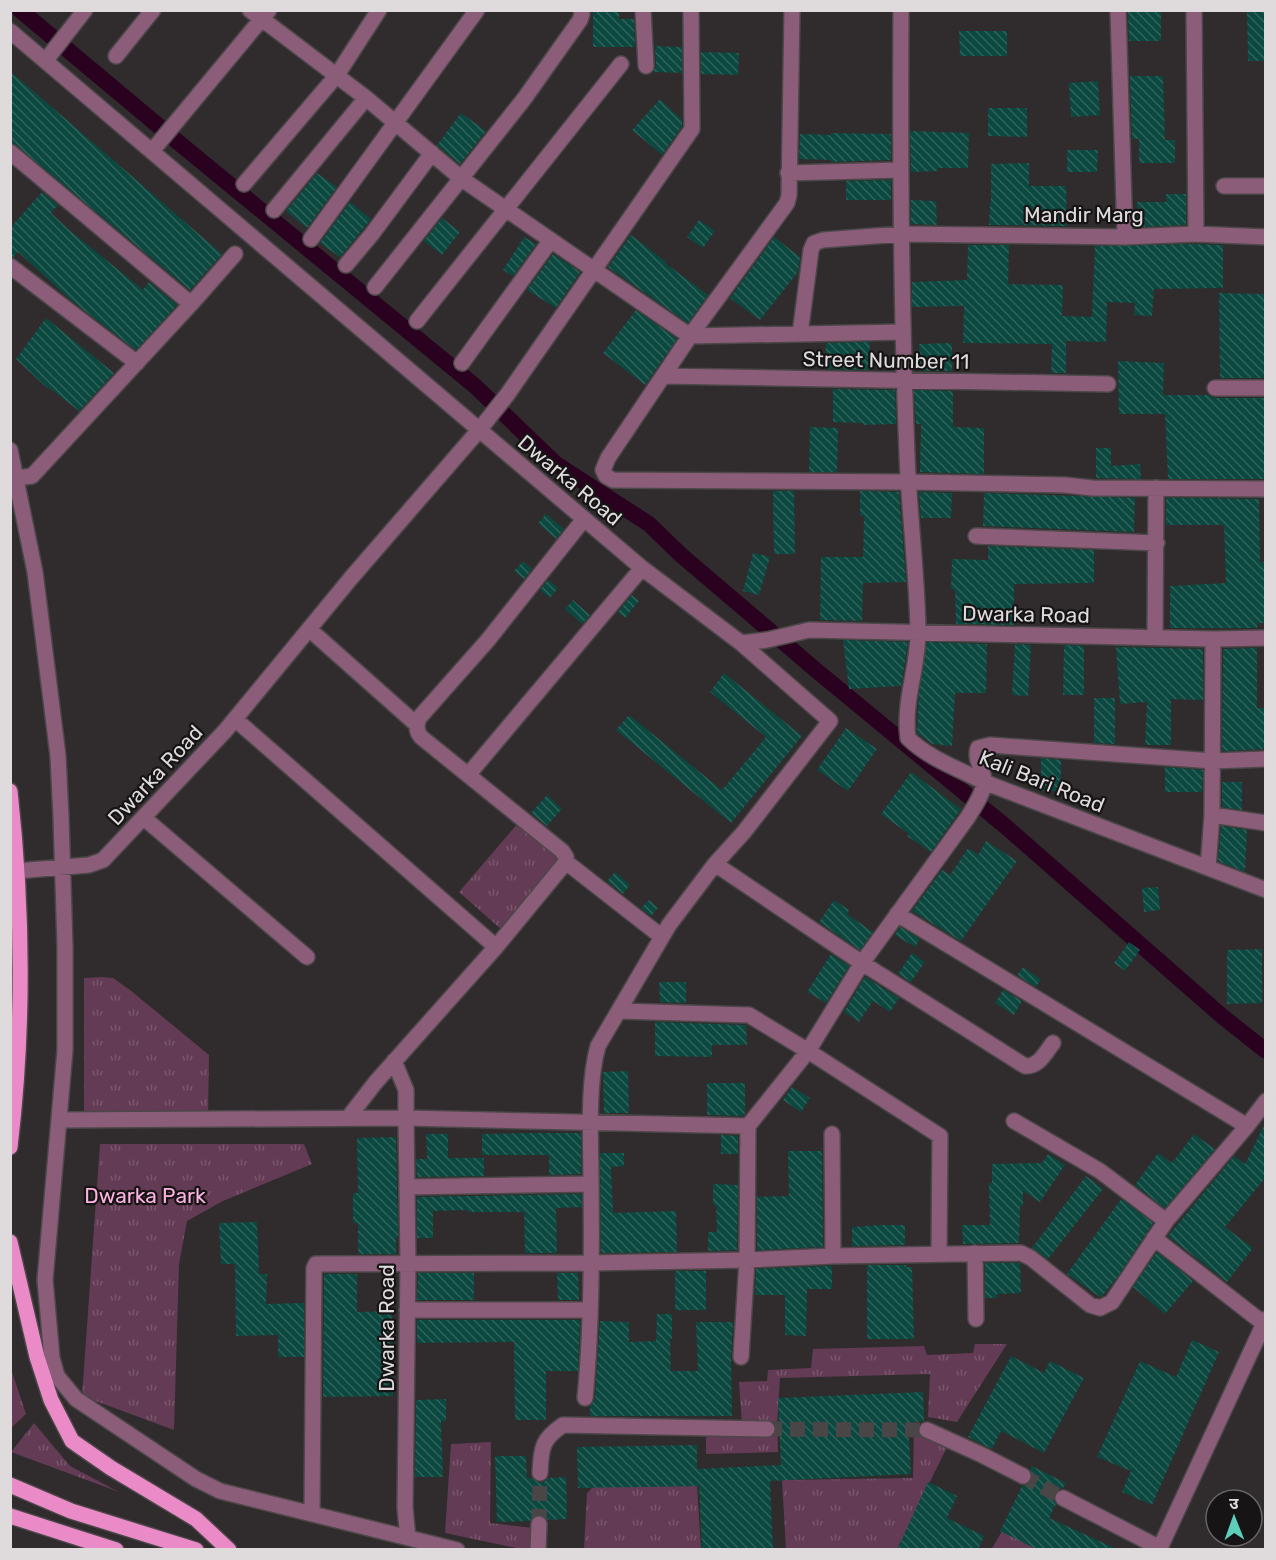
<svg xmlns="http://www.w3.org/2000/svg" width="1276" height="1560" font-family="Rubik,'Noto Sans Devanagari',sans-serif">
<style>
.park{fill:url(#park-tufts)}
.lines{fill:none;stroke-linecap:round;stroke-linejoin:round}
.canal{stroke:#2a011e;stroke-width:16}
.building{fill:url(#building-back-hatch)}
.minor-tunnel{stroke:#4a4547;stroke-width:15;stroke-dasharray:15 8;stroke-linecap:butt}
.minor-casing{stroke:#4c4749;stroke-width:18}
.major-casing{stroke:#4c4749;stroke-width:18}
.minor{stroke:#8b5d79;stroke-width:15}
.major{stroke:#ea8ac6;stroke-width:15}
.labels{text-anchor:middle;dominant-baseline:central;stroke-width:4.5;stroke-linejoin:round;paint-order:stroke}
.street-label{font-size:21px;fill:#dfdbdd;stroke:#161415}
.park-label{font-size:21px;fill:#fdb1df;stroke:#161415}
</style>
<defs>
<pattern id="park-tufts" width="24" height="20" patternUnits="userSpaceOnUse" patternTransform="scale(1.5)"><rect width="24" height="20" fill="#633b54"/><path d="M3 7l-1-3M5 7V3M7 7l1-3M15 17l-1-3M17 17v-4M19 17l1-3" fill="none" stroke="#79576c"/></pattern>
<pattern id="building-back-hatch" width="6" height="6" patternUnits="userSpaceOnUse" patternTransform="scale(1.5)"><rect width="6" height="6" fill="#0b483f"/><path d="M-1 5l2 2M0 0l6 6M5-1l2 2" fill="none" stroke="#2e625a"/></pattern>
</defs>
<rect width="100%" height="100%" fill="#302b2d"/>
<path class="park" d="M519,822l43,36 -59,73 -44,-39z
M101,977l12,1 17,12 79,65 -1,60 -124,-2v-135z
M100,1144h204l8,20 -89,37 -36,20 -8,43 -5,166 -92,-34z
M975,1344h32l-50,78 -29,-5 2,-43 -150,4 -3,46 1,28 -72,2v-26l36,-3 -3,-43 28,-1 1,-11 43,-2 2,-19 111,-3 3,9 46,-2z
M12,1372l14,42 -15,14z
M34,1423l36,43 49,26 -108,-40z
M914,1429l34,16 -51,104h-111l-4,-69 131,-2z
M491,1442l-1,81 43,5 -1,21h-11l-76,-16 6,-89z
M697,1486l4,63 -117,1 3,-57 6,-6z
M1008,1521l30,28 -47,1z"/>
<g class="lines">
<path class="canal" d="M20,10l153,128 302,248 81,78 93,60 32,31 136,116 188,155 218,191 43,34"/>
</g>
<path class="building" d="M593,10h26v9h15l1,28h-42z
M1247,10h19v51h-18z
M1161,11v30h-32l-1,-29z
M959,31h48v25h-47z
M655,46l27,1v26l-29,-1 3,-7z
M701,52l38,1 -1,22 -37,-1z
M10,71l212,183 -32,36 -174,-145 -6,-3z
M1130,76h33l2,64h10v23h-36v-24h-7z
M1098,81l2,34 -29,2 -2,-34z
M660,99l22,21v6l-20,29 -30,-25z
M988,108h39v29l-39,-1z
M461,113l25,18 -26,33 -23,-19z
M910,131l59,2 -1,35h-30v3l-27,1z
M831,133l60,1v26l-60,2v-2l-32,-1 1,-25 31,1z
M1067,150h31l-1,22h-30z
M1029,163v23h37l1,40 -78,-1 1,-23h1v-38z
M317,173l20,14 -30,41 -21,-17z
M891,180v20h-45v-19z
M42,192l16,13 -7,8 17,16 75,61 6,-8 28,23 -41,45 -64,-49 -54,-49 -4,5 -4,-1v-28z
M1166,194h20v31l-49,2v-25h29z
M911,200l25,1 1,24 -26,-1z
M350,202l21,17 -31,38 -20,-14z
M442,218l18,14 -18,23 -18,-14z
M699,220l16,11 -12,17 -16,-11z
M631,235l35,27 -1,1 43,32 -20,28 -80,-56z
M524,237l12,7 -23,32 -10,-6z
M774,237l26,20 -2,15 -38,48 -30,-22z
M1190,244l33,1v43l-69,1 -2,27 -18,-1 1,-12 -28,-1 -1,40 -40,-1v32h-15l1,-29 -89,-1 1,-37 -52,1v-25l55,-2 1,-35h41l-1,39 55,1 -1,31 30,1 3,-71z
M553,254l27,18 -24,36 -29,-18z
M1219,293l47,1v84h-46z
M636,310l41,29 -32,46 -42,-32z
M46,318l68,55 -35,38 -31,-24 -1,1 -31,-29z
M870,342l-1,28 -44,-1 1,-26z
M952,343v28h-32l-1,-27z
M1118,361l46,2 -1,32h45l7,3h51v81h-98l-3,-65h-46z
M833,389l62,1 1,34 -33,1v-2l-30,-1z
M914,390l39,1v36l31,1v46l-64,-2 1,-48h-5z
M810,427l28,1 -1,44h-28z
M1096,448h15v18l29,-2 1,15 -45,-1z
M773,491h21l1,63h-21z
M860,491l39,1 7,90 -43,1 -1,38 -42,-1 1,-63h42l1,-41h-4z
M919,492l33,1 -1,25h-30z
M984,493l151,5 -1,34 -151,-6z
M1166,498l93,1 1,63h6v61h-8l-1,5h-87v-42l56,-3 -2,-58h-58z
M546,514l18,15 -8,10 -18,-16z
M988,546l106,4v33l-80,1v41l-58,-1 -1,-34 -4,-1 1,-30 36,1z
M753,553l17,4 -11,38 -16,-4z
M523,561l9,8 -8,10 -10,-8z
M548,580l10,8 -8,10 -10,-8z
M632,595l7,6 -14,17 -7,-6z
M573,600l17,15 -8,9 -17,-15z
M843,640l65,2 -7,44 -52,3z
M927,642l60,2 -1,49h-31l-3,53 -20,-2 -15,-11 2,-39z
M1015,644l16,1 -3,51 -16,-1z
M1064,645l20,1v49h-21z
M1116,647l87,2v51l-32,-1v46h-26l2,-43 -27,2z
M1257,648v60h9v41l-44,2 1,-102z
M724,673l78,63 -71,87 -115,-93 13,-15 93,75 44,-53 -56,-45z
M1094,698h21v46l-21,-1z
M846,728l31,21 -29,42 -31,-21z
M1041,758l20,2v31h-20z
M1165,767l38,3 -1,22h-37z
M911,772l50,37 -30,43 -24,-16 2,-2 -28,-20z
M1222,782h20v28l-20,-3z
M547,795l15,14 -15,17 -16,-13z
M1221,826l26,4 -2,42 -27,-11z
M986,841l31,20 -56,80 -49,-30 30,-41 8,5 18,-27 10,7z
M615,872l15,13 -7,9 -16,-13z
M1158,887l2,23 -16,2 -2,-24z
M649,900l9,8 -7,8 -10,-8z
M834,900l15,10 -2,4 26,18 -13,18 -41,-28z
M900,927l20,12 -5,8 -20,-12z
M1129,942l11,8 -15,21 -11,-8z
M1262,949v54l-35,1v-54z
M912,953l13,9 -14,20 -13,-8z
M831,954l18,12 -23,37 -19,-11z
M1023,967l18,12 -5,8 -19,-12z
M865,977l34,21 -9,14 -17,-11 -14,21 -15,-10z
M659,982h27v21l-26,-1z
M1003,990l19,11 -8,14 -19,-12z
M655,1022l91,3 1,20h-35v12l-57,-1z
M628,1071l1,42h-25l-1,-41z
M707,1083h38v31l-2,2 -36,-1z
M792,1087l18,11 -9,14 -18,-12z
M1266,1121v56l-41,50 28,21 -26,34 -59,-46 66,-80 11,8z
M536,1133h45v41l-32,1v-19l-1,-1h-66v-21z
M426,1134h22v24h36v18l-67,1 -1,-18h11z
M1194,1134l21,15 -50,59 -30,-23 23,-32 14,10z
M721,1135l17,1v18h-17z
M396,1137l2,100h-2v17h-38v-31h-5v-30h5l-1,-55z
M788,1151h34l1,96 -66,3v-53l32,-1z
M600,1153h24v13l-13,1 2,46 63,-2 1,41 -76,1z
M1048,1154l17,11 -25,37 -17,-11v15h-3l-1,37 -56,1 -1,-19h28l-1,-42h3v-19l50,-1z
M1086,1176l17,13 -55,70 -16,-11z
M713,1184l25,1 -1,65 -29,1v-19h9l-1,-27h-3z
M581,1194l1,13 -26,1 1,45h-32l-1,-41h-56v-2l-35,1v27h-16v-41z
M1121,1199l32,24 -34,52 -16,20 -3,2 -33,-23z
M257,1222l2,52h8l-1,30 38,-1v54h-26v-22l-42,1 -1,-72h-14l-2,-41z
M879,1225h26v20l-53,1v-19z
M1157,1252l36,29 -28,33 -32,-27z
M985,1263h35l1,30 -24,1v4h-12z
M867,1265h39v2h6l2,72h-47z
M832,1266v23h-25l-1,47 -21,-1v-40h-30l1,-26z
M675,1271h31v39h-31z
M418,1273h56v27h-57z
M557,1273h21l1,27h-21z
M324,1274h33v38l35,-1 1,85 -70,1z
M657,1314h15v25h-2l1,32h27l-2,-49h37l-2,34 1,60h-142v-10l5,-7 5,-78 29,1v20l27,-1z
M417,1320h163l-2,51h-32v49h-31l-1,-78 -97,1z
M1192,1340l27,12 -67,153 -30,-13 9,-21 -34,-14 43,-96 36,16z
M1011,1356l33,17 6,-12 34,17 -40,75 -43,-22 -9,18 -24,-12z
M923,1392l1,29 -16,2 3,51 -141,7 3,69h-71l-3,-64 -121,2 -1,-41 120,-2v24l84,-4 -3,-67z
M446,1399v22h-5l2,56h-28l1,-77z
M495,1456h31l1,22h5l7,5 5,-1 4,-4 18,-1 1,42 -19,1 -3,-4 -6,-2 -5,2 -4,5 -33,1z
M1032,1466l34,17 -3,5 -5,2 -4,4 2,10 -7,14 70,32h-81l-38,-19 22,-45 6,-2 4,-4 1,-5 -3,-5z
M928,1482l29,14 -10,22 37,18 -6,14h-81z"/>
<g class="lines">
<path class="minor-tunnel" d="M767,1429l160,1
M1023,1476l40,22
M539,1524l1,-51"/>
<defs>
<path id="minor" d="M250,10l116,88 96,81 228,157 -82,122 -5,12 3,6 7,4 295,2 157,3 27,3 174,1
M643,10l3,56
M792,10l-3,185 -2,8 -97,133 213,-4
M901,10c-1,148 0,296 6,444 2,59 10,118 11,176 1,36 -15,69 -10,108 20,20 51,31 76,44l282,108
M1118,10l7,227
M1194,10l2,224
M10,31l632,537 99,75 26,-3 42,-10 404,9 53,-1
M116,56l37,-46
M46,60l39,-50
M152,151l117,-141
M10,152l181,152
M788,173l112,-3
M244,184l93,-109 42,-65
M1224,186h42
M274,210l92,-112
M311,239l166,-229
M346,265l26,-31 60,-81
M10,266l127,97
M375,287l149,-188 56,-79 2,-6 -1,-4
M417,321l204,-257
M800,334l11,-84 3,-7 9,-3 78,-6 224,3 71,-3 70,3
M462,363l89,-123
M664,376l444,8
M1215,388h51
M10,450l25,122 23,184 3,61 4,130v103l-20,230 7,78 5,18 19,23 120,80 24,12 237,59
M10,479l22,-3 159,-172 44,-50
M976,536l181,7
M309,629l107,95
M1155,638l1,-150
M235,719l261,228
M468,775l174,-207
M1212,815l54,8
M144,818l163,139
M566,862l96,75
M715,864l147,99 163,103c14,1 20,-13 28,-23
M1208,868l4,-53 1,-176
M16,871l73,-6 14,-5 122,-129 126,-153 129,-149 27,-34 185,-266 -1,-119
M897,914l350,212
M619,1011l130,4 59,36 132,85 -1,118
M394,1061l12,29v28l2,145 -3,245 3,30
M348,1118l27,-35 121,-136 70,-85v-5l-4,-6 -141,-114c-5,-6 -5,-12 -2,-19l69,-78 96,-121
M59,1120l347,-2 342,8 -1,134 86,-4 188,-3 10,5 59,47 10,3 12,-6 54,-81 81,-95 19,-25
M1014,1121l86,50 66,50
M748,1126l60,-75 54,-88 106,-146c6,-10 16,-24 16,-36 0,-12 -10,-20 -6,-33l12,-3 223,16 53,-2
M832,1134l1,122
M407,1187l184,-3
M1154,1238l109,85
M975,1253l1,66
M407,1310h183
M585,1398c7,-71 7,-144 6,-215 0,-42 -4,-98 7,-137l71,-121 46,-61 29,-32 86,-111 -89,-78
M927,1430l55,25 41,21
M540,1473c1,-25 2,-34 23,-48l204,4
M1063,1498l97,50
M312,1512l2,-244 2,-4 274,-1 157,-3 -6,97
M538,1550l1,-26
M1159,1550l107,-231"/>
<path id="major" d="M10,791c13,118 14,239 0,356
M10,1242l27,115 14,43 21,41 39,27 85,51 33,31
M10,1485l61,26 125,39
M10,1516l106,34"/>
</defs>
<use href="#minor" class="minor-casing"/>
<use href="#major" class="major-casing"/>
<use href="#minor" class="minor"/>
<use href="#major" class="major"/>
</g>
<g class="labels">
<g class="street-label">
<text x="1084" y="214">Mandir Marg</text>
<text transform="translate(886 360) rotate(1)">Street Number 11</text>
<text transform="translate(570 480) rotate(40)">Dwarka Road</text>
<text transform="translate(1026 614) rotate(1)">Dwarka Road</text>
<text transform="translate(155 775) rotate(-47)">Dwarka Road</text>
<text transform="translate(1042 781) rotate(22)">Kali Bari Road</text>
<text transform="translate(386 1328) rotate(-90)">Dwarka Road</text>
</g>
<g class="park-label">
<text x="145" y="1195">Dwarka Park</text>
</g>
</g>
<rect width="1276" height="1560" fill="none" stroke="#dfdbdd" stroke-width="24"/>
<g transform="translate(1234 1518) rotate(359)"><circle r="28" fill="#161415" stroke="#666465" stroke-width="1.5"/>
<path d="M0-4.5L10 22L0 15L-10 22Z" fill="#5cceba"/>
<text y="-9" font-size="16" font-weight="bold" text-anchor="middle" fill="#dfdbdd">उ</text>
</g>
</svg>
